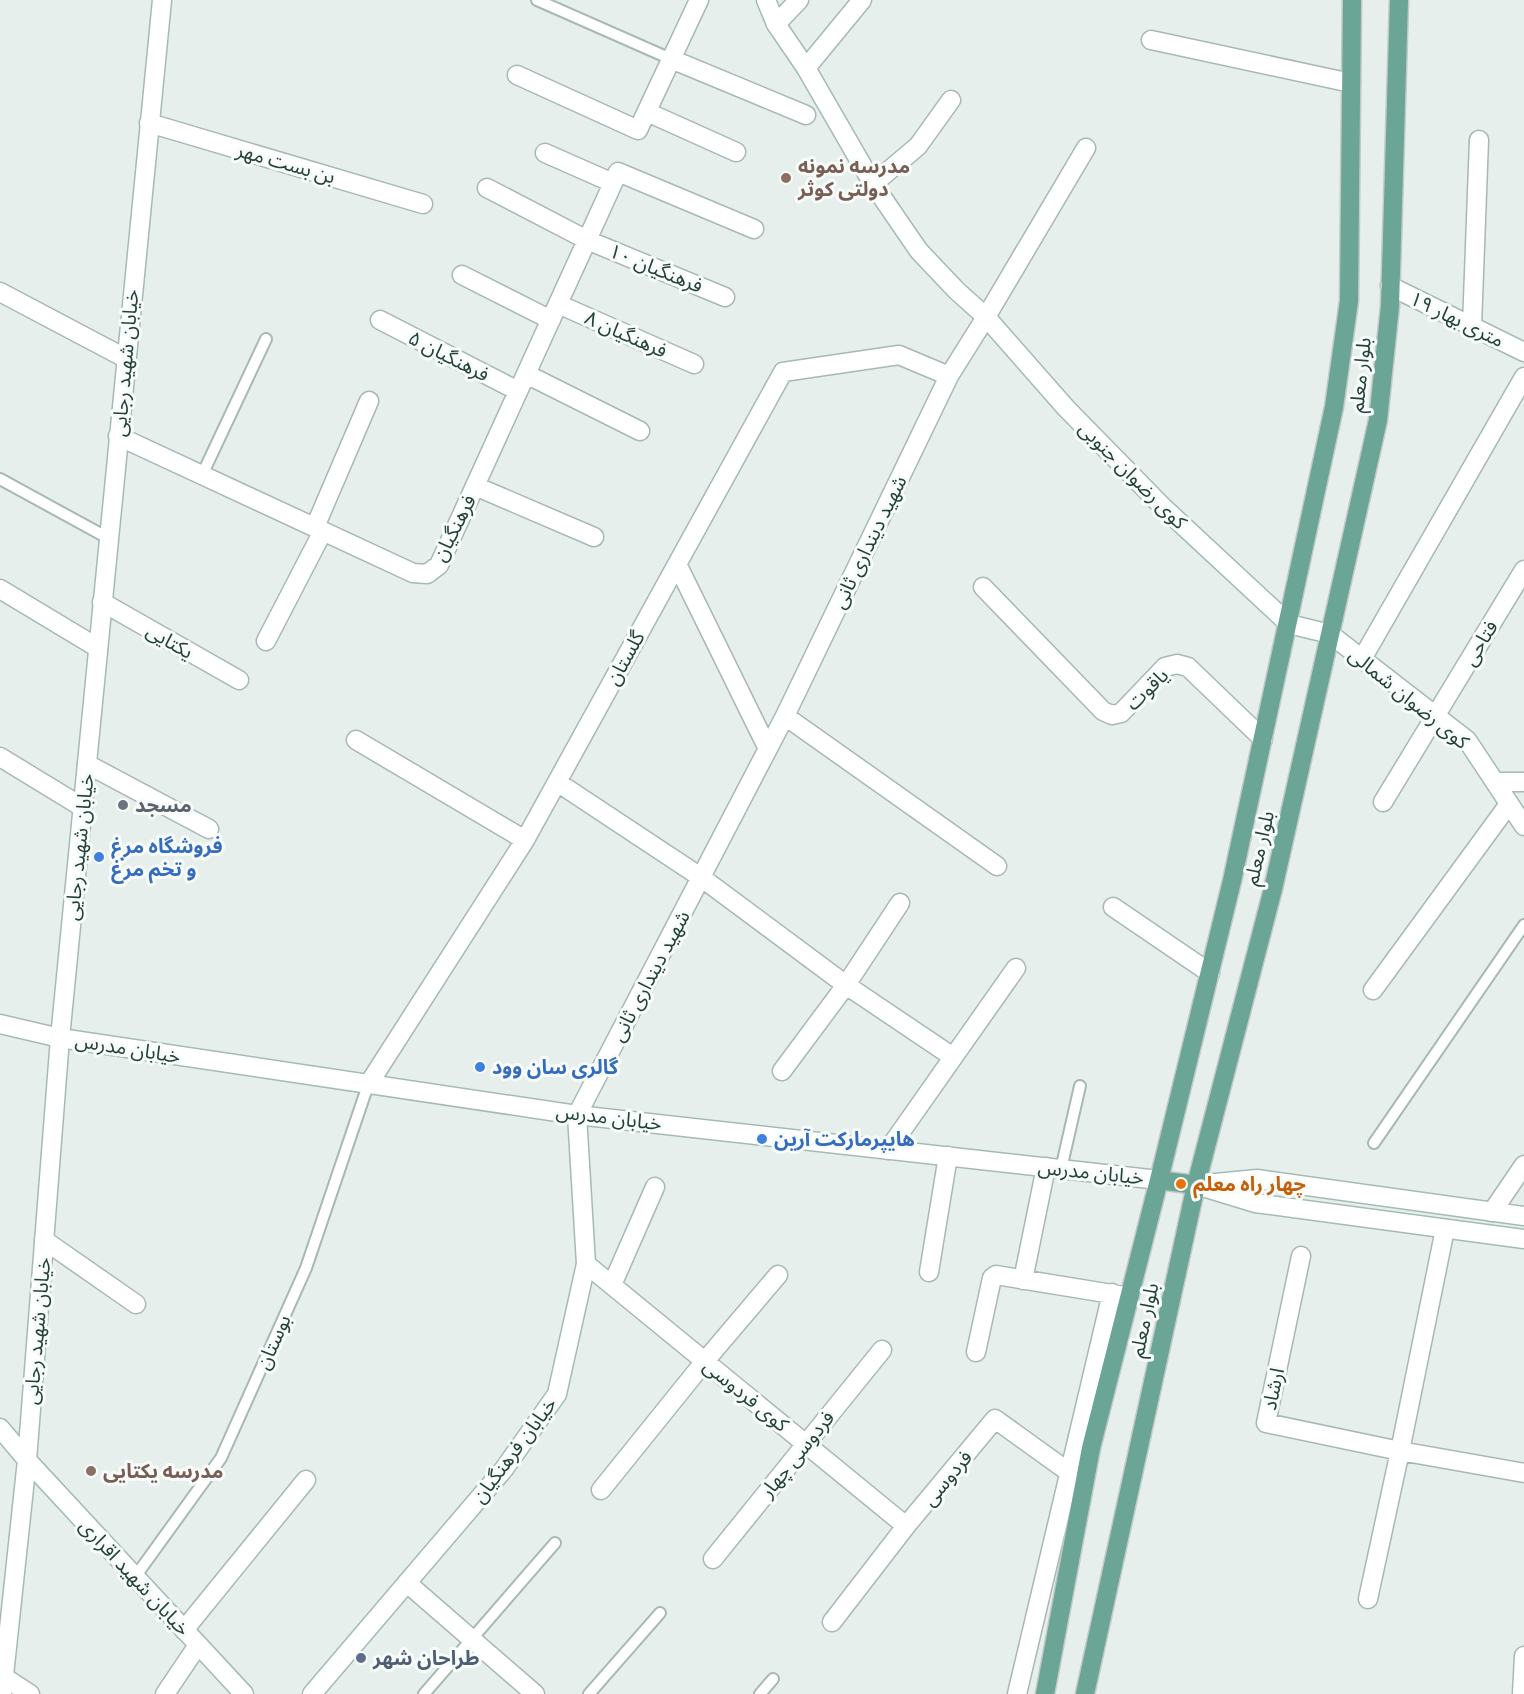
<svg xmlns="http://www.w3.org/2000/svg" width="1524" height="1694" font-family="Cabin,'Noto Sans Arabic',sans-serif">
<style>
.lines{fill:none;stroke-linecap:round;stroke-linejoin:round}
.lane-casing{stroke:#a8b8b2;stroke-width:14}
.street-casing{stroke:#a8b8b2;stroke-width:21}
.secondary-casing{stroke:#a4bbb3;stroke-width:21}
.primary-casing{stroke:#c2cac8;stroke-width:21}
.lane{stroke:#fff;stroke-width:10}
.street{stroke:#fff;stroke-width:18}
.secondary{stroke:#fff;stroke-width:18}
.primary{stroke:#6aa596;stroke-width:18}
.education-dot{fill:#8d6e63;stroke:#f7fbf9;stroke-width:2}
.worship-dot{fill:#6b7280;stroke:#f7fbf9;stroke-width:2}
.shop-dot{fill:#3f7fe0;stroke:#f7fbf9;stroke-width:2}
.food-dot{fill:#e8710a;stroke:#f7fbf9;stroke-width:2}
.service-dot{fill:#5c6f8a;stroke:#f7fbf9;stroke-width:2}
.labels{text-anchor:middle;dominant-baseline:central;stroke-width:6;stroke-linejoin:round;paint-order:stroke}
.street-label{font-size:20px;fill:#24423a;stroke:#f7fbf9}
.education-label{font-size:20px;font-weight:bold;fill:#785e54;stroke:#f7fbf9;text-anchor:start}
.worship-label{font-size:20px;font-weight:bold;fill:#5b616d;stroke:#f7fbf9;text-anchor:start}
.shop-label{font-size:20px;font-weight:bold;fill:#366cbe;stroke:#f7fbf9;text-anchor:start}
.food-label{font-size:20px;font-weight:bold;fill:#c56008;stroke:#f7fbf9;text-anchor:start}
.service-label{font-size:20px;font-weight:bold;fill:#4e5e75;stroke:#f7fbf9;text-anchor:start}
</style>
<rect width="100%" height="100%" fill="#e6efeb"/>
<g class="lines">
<defs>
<path id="lane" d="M537,0l134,59
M202,475l64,-136
M0,479l108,59
M1374,1143l150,-218
M1061,1169l19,-83
M135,1577l86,-119 85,-190 62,-183
M424,1694l131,-151
M589,1694l71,-81
M760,1694l13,-15"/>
<path id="street" d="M776,24l23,-24
M1151,40l200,43
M671,59l135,56
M806,68l56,-68
M517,75l121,55 61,-130
M647,112l89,40
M149,123l274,81
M545,153l68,30
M873,184l45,-38 33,-46
M487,188l100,52 138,57
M462,275l89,45
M0,292l125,66
M558,304l136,60
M380,320l138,71
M1472,326l7,-186
M526,374l114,57
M118,436l295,137 14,1 12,-9 179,-393 136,57
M475,486l119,51
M315,527l54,-126
M677,564l91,185
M983,587l120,124 9,4 9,-2 44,-46 12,-3 11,3 75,72
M0,589l98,59
M102,602l137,78
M266,641l57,-110
M1362,659l162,-282
M785,716l212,150
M356,740l169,100
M0,757l82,50
M87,764l122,65
M557,782l145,96 144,107 107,72
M1495,782h29
M1383,802l141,-232
M1113,907l97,66
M1373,990l136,-186
M782,1071l64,-86 54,-82
M368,1085l157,-245 258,-468 116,-17 50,21
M577,1115l208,-399 164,-340 37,-59 100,-169
M888,1150l128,-182
M1492,1212l32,-47
M1445,1229l-45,222 124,22
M44,1240l92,64
M1301,1256l-35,167 134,28 -32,148
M586,1264l320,262
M929,1272l19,-116
M1023,1280l23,-113
M612,1285l43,-98
M976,1352l16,-74 4,-3 128,21
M601,1490l104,-129 73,-86
M713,1559l169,-209
M407,1583l128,111
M832,1622l74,-96 89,-107 82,59
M184,1630l122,-150
M4,1677l26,17
M165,1694l33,-49
M1017,1694l95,-401"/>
<path id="secondary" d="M766,0l10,24 30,44 67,116 46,67 38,40 29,26 80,91 97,99 126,117 41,10 137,106 57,86
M1390,286l134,66
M0,1024l60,14 517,77 582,65
M1205,1184l52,-5 267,37
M1196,1185l59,18 269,36
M0,1428l27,32 217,234
M2,1694l25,-234 33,-422 102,-1038
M312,1694l192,-225 53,-75 29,-130 -9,-149
M1522,1694l2,-38"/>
<path id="primary" d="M1159,1180l37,5
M1045,1694l46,-246 68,-268 73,-299 102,-474 15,-106 3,-301
M1085,1694l111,-509 77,-296 105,-469 12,-114 9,-306"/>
</defs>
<use href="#lane" class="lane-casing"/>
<use href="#street" class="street-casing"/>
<use href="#secondary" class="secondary-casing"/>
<use href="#primary" class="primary-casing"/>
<use href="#lane" class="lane"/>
<use href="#street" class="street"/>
<use href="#secondary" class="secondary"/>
<use href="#primary" class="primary"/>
</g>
<g class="education-dot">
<circle cx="786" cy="178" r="6"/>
<circle cx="91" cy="1471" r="6"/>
</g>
<circle class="worship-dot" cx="123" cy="805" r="6"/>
<g class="shop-dot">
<circle cx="99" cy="857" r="6"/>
<circle cx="480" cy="1067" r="6"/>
<circle cx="762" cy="1139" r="6"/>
</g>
<circle class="food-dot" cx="1181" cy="1184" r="6"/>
<circle class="service-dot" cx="361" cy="1658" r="6"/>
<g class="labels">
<g class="street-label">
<text transform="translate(286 163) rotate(16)">بن بست مهر</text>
<text transform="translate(656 268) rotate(22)">فرهنگیان ۱۰</text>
<text transform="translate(1457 319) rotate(26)">۱۹ متری بهار</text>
<text transform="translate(626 334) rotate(24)">فرهنگیان ۸</text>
<text transform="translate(449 356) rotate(27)">فرهنگیان ۵</text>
<text transform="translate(125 363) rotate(-85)">خیابان شهید رجایی</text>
<text transform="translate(1360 375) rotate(-84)">بلوار معلم</text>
<text transform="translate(1133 475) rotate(45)">کوی رضوان جنوبی</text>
<text transform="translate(454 528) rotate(-63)">فرهنگیان</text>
<text transform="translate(869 542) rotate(-64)">شهید دینداری ثانی</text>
<text transform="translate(170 641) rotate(30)">یکتایی</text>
<text transform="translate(1480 643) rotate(-59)">فتاحی</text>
<text transform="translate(625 658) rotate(-61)">گلستان</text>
<text transform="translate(1147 689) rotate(-44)">یاقوت</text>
<text transform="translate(1409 698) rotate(39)">کوی رضوان شمالی</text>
<text transform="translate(79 847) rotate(-84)">خیابان شهید رجایی</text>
<text transform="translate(1259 848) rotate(-77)">بلوار معلم</text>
<text transform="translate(650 976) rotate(-62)">شهید دینداری ثانی</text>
<text transform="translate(128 1048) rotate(9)">خیابان مدرس</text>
<text transform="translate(609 1117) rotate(7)">خیابان مدرس</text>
<text transform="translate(1091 1172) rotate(6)">خیابان مدرس</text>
<text transform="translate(1144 1320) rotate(-78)">بلوار معلم</text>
<text transform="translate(37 1331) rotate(-85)">خیابان شهید رجایی</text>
<text transform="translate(273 1342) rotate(-66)">بوستان</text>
<text transform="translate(1273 1389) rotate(-78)">ارشاد</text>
<text transform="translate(746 1395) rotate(39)">کوی فردوسی</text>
<text transform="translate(514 1450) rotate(-53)">خیابان فرهنگیان</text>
<text transform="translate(797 1454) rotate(-51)">فردوسی چهار</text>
<text transform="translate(947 1478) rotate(-50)">فردوسی</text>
<text transform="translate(135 1577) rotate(47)">خیابان شهید اقراری</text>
</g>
<g class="education-label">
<text x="798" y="166">مدرسه نمونه<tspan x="798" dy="23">دولتی کوثر</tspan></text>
<text x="103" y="1471">مدرسه یکتایی</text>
</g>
<g class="worship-label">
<text x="135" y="805">مسجد</text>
</g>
<g class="shop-label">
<text x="111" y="846">فروشگاه مرغ<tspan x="111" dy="23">و تخم مرغ</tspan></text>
<text x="492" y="1067">گالری سان وود</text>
<text x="774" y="1139">هایپرمارکت آرین</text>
</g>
<g class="food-label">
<text x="1193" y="1184">چهار راه معلم</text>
</g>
<g class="service-label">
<text x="373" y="1658">طراحان شهر</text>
</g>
</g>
</svg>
